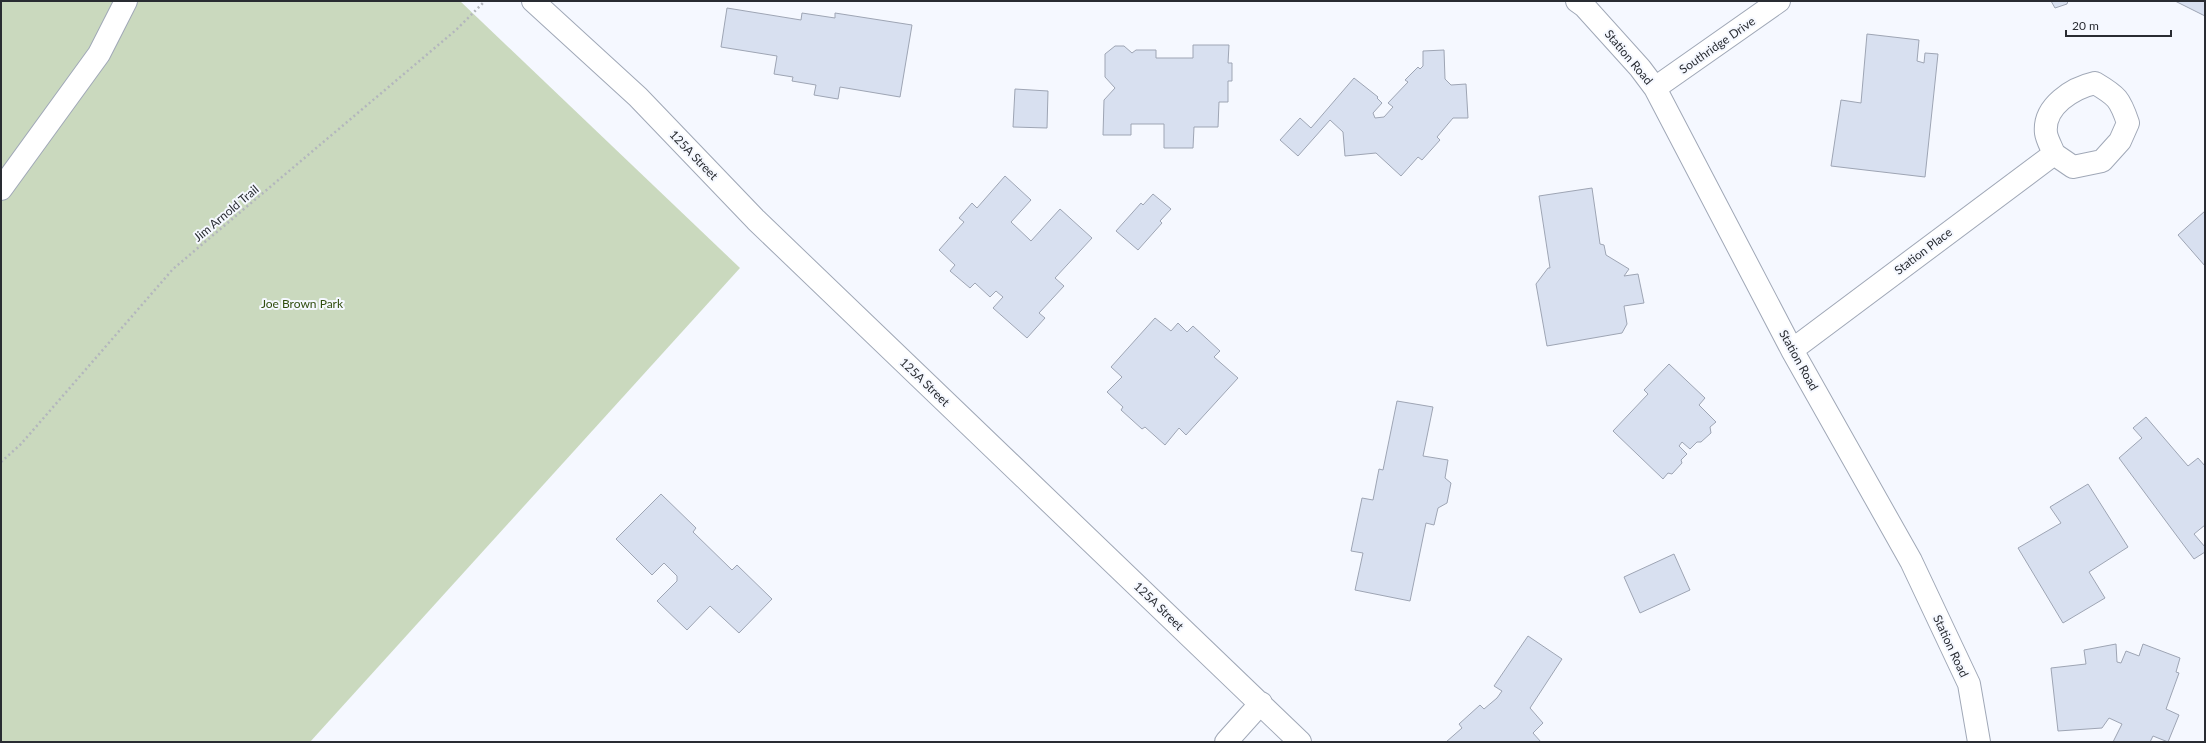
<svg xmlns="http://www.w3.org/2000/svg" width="2206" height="743" font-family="Lato,sans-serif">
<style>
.green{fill:#cad9be}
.building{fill:#d8e0f0;stroke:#9ea5b4}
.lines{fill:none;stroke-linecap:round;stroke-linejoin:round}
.minor-casing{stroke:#a0a8b7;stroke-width:24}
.path{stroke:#b3b6bd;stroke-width:2.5;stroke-dasharray:2 3;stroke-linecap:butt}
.minor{stroke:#fff;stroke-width:22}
.labels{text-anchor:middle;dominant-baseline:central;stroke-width:4;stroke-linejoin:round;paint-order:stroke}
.street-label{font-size:12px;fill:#292c32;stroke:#f5f8ff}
.park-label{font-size:12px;fill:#314e0f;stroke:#f5f8ff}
</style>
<rect width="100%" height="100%" fill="#f5f8ff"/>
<path class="green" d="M1,1h459l280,267 -430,474h-309z"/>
<path class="building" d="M2051,1h17l-1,3 -12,4z
M2175,1h30v15z
M727,8l74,12 1,-7 33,5v-5l77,12 -12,72 -60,-10 -2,12 -24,-4 2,-10 -24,-4 1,-4 -19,-3 3,-18 -56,-9z
M1867,34l52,6 -2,21 7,2 1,-10 13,1 -13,123 -94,-11 10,-66 20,3z
M1193,45h36l-1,18h4v18h-4v21h-9l-1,25h-24l-1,21h-29v-24h-33v11h-28l1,-35 11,-12 -10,-11v-23l10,-8h9l8,7 4,-3h20v8h37z
M1444,50l1,29 6,6 15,-1 2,34h-15l-16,19 3,3 -18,20 -4,-3 -17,19 -25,-23 -31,3 -2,-24 -13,-12 -32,36 -18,-16 20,-22 11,10 43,-50 24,19 -1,1 5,5 -9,10 2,5 9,-1 9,-10 -5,-4 20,-21 -3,-2 13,-13 2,2 3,-3v-15z
M1015,89l33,2 -1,37 -34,-1z
M1005,176l26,24 -20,22 20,19 29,-32 32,29 -37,40 9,8 -25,27 6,5 -18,20 -34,-30 10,-11 -7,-6 -6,6 -15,-14 -5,5 -20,-17 5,-6 -16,-15 25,-28 -5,-4 13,-15 5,5z
M1592,188l8,56 4,1 2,10 23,14 -5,7 14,-2 6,29 -20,3 3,18 -5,9 -75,13 -11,-62 12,-16h2l-11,-72z
M1153,194l18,15 -11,12 2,2 -24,27 -22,-19 25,-28 2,2z
M2205,211v55l-27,-31z
M1155,318l16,13 7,-8 9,9 6,-6 27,25 -6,6 24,21 -52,57 -7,-7 -14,17 -20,-18 -3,2 -21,-19 2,-3 -16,-15 15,-15 -11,-10z
M1669,364l36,34 -6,7 17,17 -6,5 1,6 -10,9h-4l-7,7 -8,-7 -3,4 8,8 -6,6 1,3 -10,11 -4,-1 -5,6 -50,-48 35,-37 -4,-4z
M1397,401l36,6 -10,49 25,4 -3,18 6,5 -4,20 -9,5 -4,17 -8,-2 -16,78 -55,-11 8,-37 -12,-2 11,-53 11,2 6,-31 4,1z
M2146,417l42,49 10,-8 7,8v59l-11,9 11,13v5l-11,7 -75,-101 23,-20 -9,-10z
M2088,484l40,63 -39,25 16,26 -42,25 -45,-75 43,-25 -11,-16z
M661,494l35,34 -3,4 39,38 5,-5 35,34 -33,34 -29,-27 -23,24 -30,-29 20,-20v-5l-13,-13 -12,12 -36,-36z
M1674,554l16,36 -50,23 -16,-36z
M1528,636l34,23 -32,49 13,15 -10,10 8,9h-95l16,-14 -3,-4 21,-19 4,4 13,-11 5,-7 -8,-5z
M2116,644l1,18 4,1 5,-12 13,5 4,-12 37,14 -4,14 3,1 -13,36 13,6 -11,27 -15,-6 -3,6h-37l9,-18 -13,-6 -7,10 -44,3 -7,-63 35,-4 -2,-14z"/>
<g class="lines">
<defs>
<path id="minor" d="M533,1l105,96 118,123 544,522
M1577,1l7,5 56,62 15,20 137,262 119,211 58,123 10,58
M1655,88l124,-87
M1,189l98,-135 27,-53
M1792,350l262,-196 19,13 29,-6 18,-20 8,-18c-8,-24 -11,-27 -33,-40 -22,5 -52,23 -49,50 1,7 6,15 8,21
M1226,742l35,-39"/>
</defs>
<use href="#minor" class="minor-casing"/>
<path class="path" d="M1,462l20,-18 152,-175 283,-239 29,-29"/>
<use href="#minor" class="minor"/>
</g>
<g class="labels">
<g class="street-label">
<text transform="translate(1717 45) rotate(-35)">Southridge Drive</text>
<text transform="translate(1629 57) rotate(50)">Station Road</text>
<text transform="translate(694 155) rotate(46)">125A Street</text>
<text transform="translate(226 213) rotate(-40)">Jim Arnold Trail</text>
<text transform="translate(1923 251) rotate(-37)">Station Place</text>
<text transform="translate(1799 360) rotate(61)">Station Road</text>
<text transform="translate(925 382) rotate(44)">125A Street</text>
<text transform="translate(1159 606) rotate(44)">125A Street</text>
<text transform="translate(1951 646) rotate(65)">Station Road</text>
</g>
<g class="park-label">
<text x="302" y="303">Joe Brown Park</text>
</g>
</g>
<rect width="2206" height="743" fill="none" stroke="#292c32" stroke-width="4"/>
<path d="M2066 30v6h105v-6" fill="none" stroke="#292c32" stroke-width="2"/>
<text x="2072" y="30" font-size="12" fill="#292c32" stroke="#f5f8ff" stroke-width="3" paint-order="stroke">20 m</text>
</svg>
